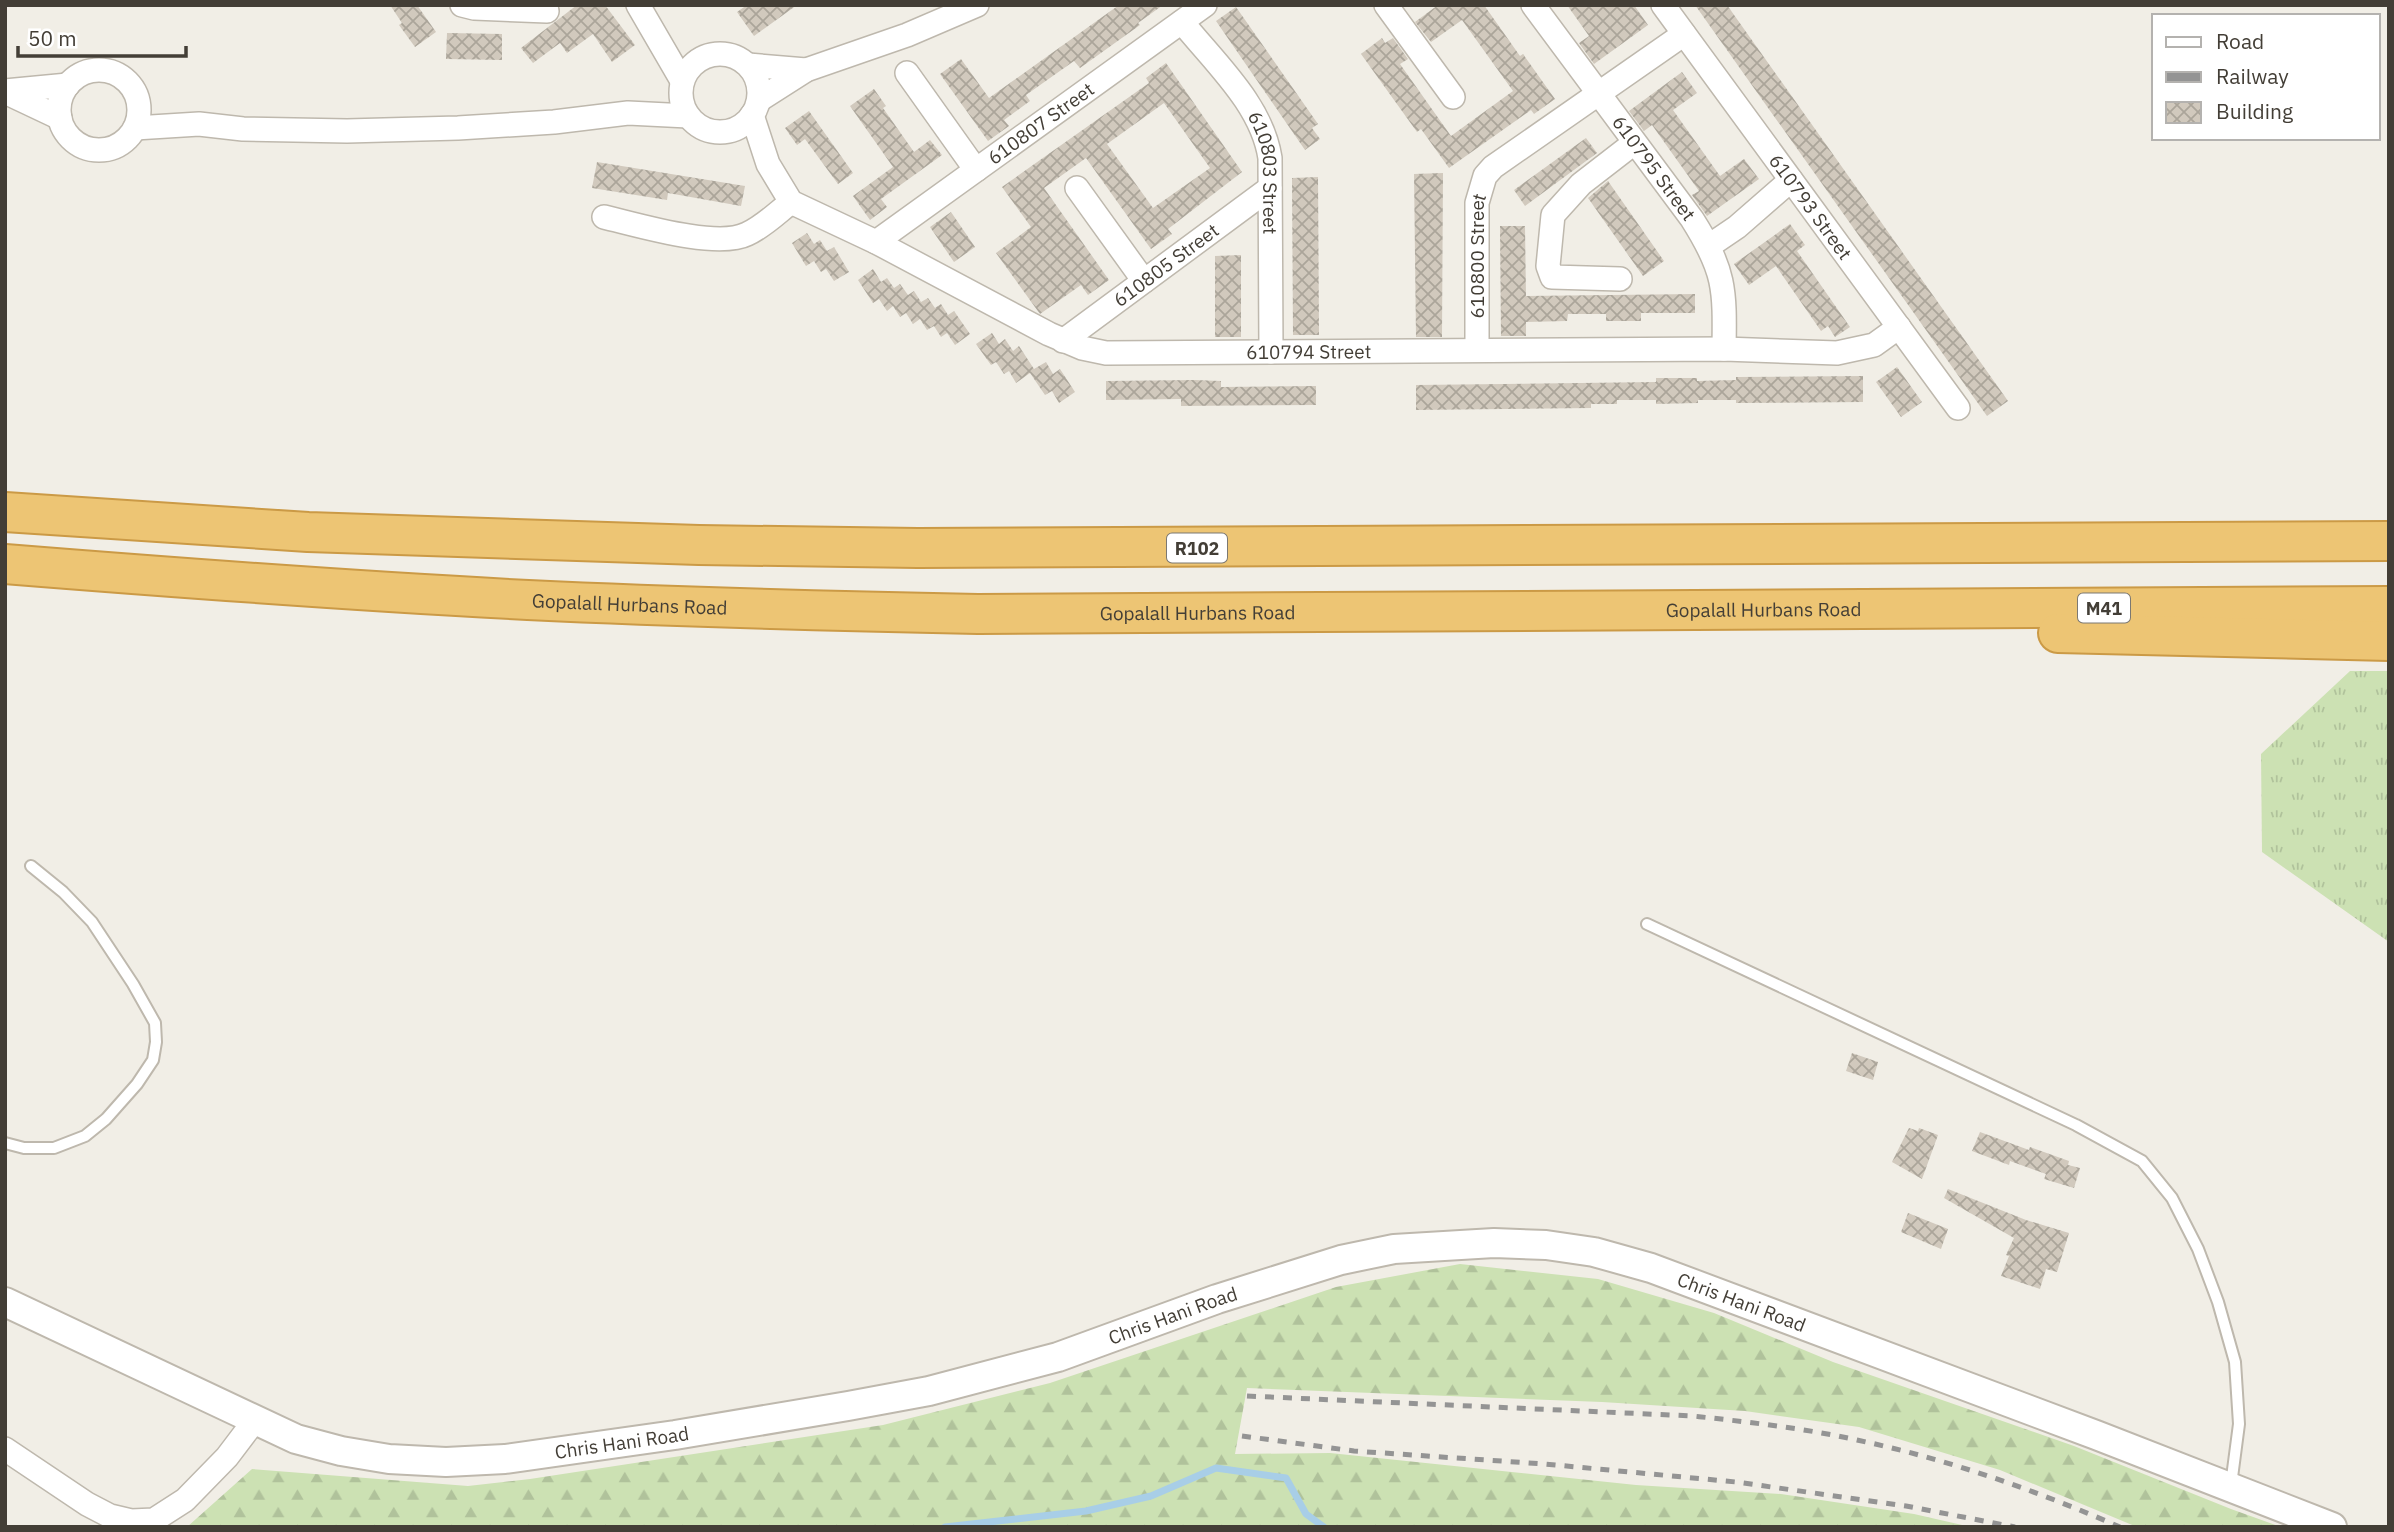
<svg xmlns="http://www.w3.org/2000/svg" width="2394" height="1532" font-family="'IBM Plex Sans',sans-serif">
<style>
.grass{fill:url(#grass-tufts)}
.forest{fill:url(#forest-firs)}
.lines{fill:none;stroke-linecap:round;stroke-linejoin:round}
.stream{stroke:#a8cee7;stroke-width:7}
.building{fill:url(#building-cross-hatch);fill-rule:evenodd}
.service-casing{stroke:#beb8ad;stroke-width:14}
.minor-casing{stroke:#beb8ad;stroke-width:26}
.tertiary-casing{stroke:#beb8ad;stroke-width:32}
.motorway-casing{stroke:#cb9a46;stroke-width:42}
.service{stroke:#fff;stroke-width:10}
.minor{stroke:#fff;stroke-width:23}
.tertiary{stroke:#fff;stroke-width:28}
.motorway{stroke:#edc574;stroke-width:38}
.rail{stroke:#949494;stroke-width:5;stroke-dasharray:9 9;stroke-linecap:butt}
.labels{text-anchor:middle;dominant-baseline:central;stroke-width:7;stroke-linejoin:round;paint-order:stroke}
.shield{fill:#fff;stroke:#7b7872;stroke-width:2}
.shield-label{font-size:18px;font-weight:bold;fill:#433e36}
.street-label{font-size:19px;fill:#433e36;stroke:#fff}
</style>
<defs>
<pattern id="grass-tufts" width="24" height="20" patternUnits="userSpaceOnUse" patternTransform="scale(1.75)"><rect width="24" height="20" fill="#cce1b3"/><path d="M3 7l-1-3M5 7V3M7 7l1-3M15 17l-1-3M17 17v-4M19 17l1-3" fill="none" stroke="#b0c29b"/></pattern>
<pattern id="forest-firs" width="22" height="20" patternUnits="userSpaceOnUse" patternTransform="scale(1.75)"><rect width="22" height="20" fill="#cce1b3"/><path d="M5 1l3.5 6h-7zM16 11l3.5 6h-7z" fill="#b0c29b"/></pattern>
<pattern id="building-cross-hatch" width="8" height="8" patternUnits="userSpaceOnUse" patternTransform="scale(1.75)"><rect width="8" height="8" fill="#d1c9bd"/><path d="M0 0l8 8M0 8l8-8" fill="none" stroke="#aba59a"/></pattern>
</defs>
<rect width="100%" height="100%" fill="#f1eee6"/>
<path class="grass" d="M2350,671h39v271l-127,-90 -1,-98z"/>
<path class="forest" d="M1460,1264l138,15 116,34 119,49 241,84 157,63 50,18h-144l-137,-57 -141,-43 -114,-16 -143,-9 -355,-14 -12,66 95,-1 306,32 145,9 133,20 57,13h-1784l65,-58 216,17 62,-7 353,-54 167,-42 286,-96z"/>
<g class="lines">
<path class="stream" d="M945,1527l141,-16 65,-15 65,-28 70,10 20,36 18,13"/>
</g>
<path class="building" d="M390,5h27l19,27 -21,15 -16,-22 3,-2z
M577,5h28l30,40 -23,17 -19,-28 -26,19 -7,-10 -27,20 -12,-15z
M747,5h50l-43,31 -17,-24z
M1119,5h44l-25,18 2,2 -60,43 -6,-7 -48,34 4,6 -26,19 5,6 -21,15 -48,-67 21,-15 28,39z
M1438,5h46l36,51 3,-2 32,45 -21,15 -3,-4 -82,58 -28,-39 -4,3 -56,-78 21,-16 3,5 8,-5 15,21 -8,5 51,72 62,-45 -51,-71 -31,22 -16,-20z
M1567,5h67l14,20 -54,39 -15,-21 10,-7z
M1695,5h32l281,396 -21,15z
M1236,7l82,117 -6,4 8,11 -15,11 -89,-129z
M447,33l55,1v26l-56,-1z
M1166,63l76,109 -74,57 4,5 -21,15 -65,-91 -42,30 65,92 -21,15 -7,-10 -41,29 -44,-61 35,-26 -29,-40 147,-104 -3,-5zM1164,103l46,65 -57,40 -46,-64z
M1682,72l15,21 -24,17 47,66 24,-17 15,20 -52,37 -15,-21 7,-4 -47,-66 -8,6 -15,-20z
M874,89l12,17 -3,2 31,44 16,-12 12,15 -61,44 6,8 -17,13 -17,-24 40,-29 -43,-61z
M809,111l44,62 -15,11 -33,-45 -8,6 -12,-17z
M1586,138l11,15 -72,53 -11,-16z
M597,162l148,24 -4,20 -73,-13 -1,7 -75,-12z
M1443,173l-1,164h-26l-2,-163z
M1318,177l1,158h-26l-1,-157z
M1608,181l56,80 -21,15 -55,-78z
M951,212l24,35 -21,15 -24,-35z
M1790,224l15,21 -8,6 53,76 -15,10 -7,-11 -7,5 -45,-65 -27,19 -15,-21z
M1500,226h25l1,70 169,-2v19h-54v8h-35v-7h-38l-1,7 -41,1v14h-25z
M807,233l7,11 6,-4 7,11 7,-4 15,25 -15,9 -8,-12 -5,3 -7,-11 -8,5 -14,-23z
M1241,255v82h-26v-81z
M873,269l8,13 6,-4 7,10 6,-4 8,11 6,-4 7,11 7,-4 7,10 6,-4 7,11 6,-4 16,23 -15,11 -8,-12 -6,4 -7,-11 -7,4 -7,-11 -7,5 -7,-11 -6,4 -7,-11 -6,5 -8,-12 -6,4 -15,-23z
M992,333l7,11 6,-5 8,12 6,-5 15,23 12,-7 7,12 7,-5 15,23 -16,11 -7,-12 -7,4 -15,-22 -14,10 -7,-12 -5,3 -8,-12 -5,3 -15,-21z
M1897,367l25,35 -21,15 -25,-35z
M1863,376v26l-127,1v-3h-38v3l-42,1v-4h-39v4h-26v4l-175,2v-25l240,-3v-4h41v3l39,-1v-3z
M1195,380l26,1v6l95,-1v19l-135,1v-7l-75,1v-19z
M1852,1053l26,9 -5,18 -27,-9z
M1909,1128l9,3 1,-3 19,7 -16,44 -30,-17z
M1980,1132l49,18 1,-3 39,14 -1,4 12,3 -6,20 -30,-9 2,-5 -36,-13 -1,4 -37,-14z
M1948,1189l78,31 43,13 -12,39 -11,-3 -6,20 -39,-13 8,-20 -3,-1 8,-17 -70,-40z
M1908,1213l40,16 -7,20 -40,-17z"/>
<g class="lines">
<defs>
<path id="service" d="M1647,924l429,201 66,36 30,37 26,51 20,53 17,60 4,62 -8,61
M5,1143l19,5h30l31,-12 21,-17 31,-35 16,-24 3,-18 -1,-19 -22,-39 -41,-62 -29,-30 -32,-26"/>
<g id="minor">
<path d="M462,5l12,3 73,3"/>
<path d="M638,5l43,74"/>
<path d="M1386,5l67,92"/>
<path id="s1" d="M1533,5l159,214c33,52 33,69 32,130"/>
<path id="s2" d="M1663,5l295,403"/>
<path id="s3" d="M1182,22c33,41 80,83 88,136l1,194"/>
<circle cx="720" cy="93" r="39"/>
<path d="M748,65l58,5"/>
<circle cx="99" cy="110" r="40"/>
<path d="M907,73l69,97"/>
<path d="M5,91l63,-6"/>
<path d="M5,92l55,26"/>
<path d="M759,100l47,-30 101,-35 70,-30"/>
<path id="s4" d="M752,115l16,49 23,38 85,40 173,92 33,14 24,5 618,-4 113,4 37,-8 25,-18"/>
<path d="M135,128l64,-4 44,5 104,2 111,-3 96,-6 74,-9 60,3"/>
<path d="M1077,188l67,93"/>
<path d="M604,217c34,8 113,32 143,17 16,-7 30,-21 44,-32"/>
<path id="s5" d="M876,242l329,-237"/>
<path d="M1709,246l28,-19 54,-47"/>
<path d="M1620,279l-68,-2 -4,-11 5,-51 28,-31 53,-41"/>
<path id="s6" d="M1063,341l207,-153"/>
<path id="s7" d="M1477,349v-146l8,-27 8,-9 191,-133"/>
<path d="M5,1449l82,55 23,12 21,5 23,-1 31,-20 42,-43 28,-37"/>
</g>
<g id="tertiary">
<path id="s8" d="M5,1302l291,137 45,12 48,8 57,3 59,-3 170,-24 173,-29 81,-15 129,-34 159,-58 124,-39 53,-11 100,-6 52,2 48,7 57,16 445,167 236,92"/>
</g>
<g id="motorway">
<path d="M5,512l303,20 391,13 219,3 1471,-7"/>
<path id="s9" d="M5,564c174,14 349,27 523,36 150,7 300,11 450,14l1411,-8"/>
<path d="M2058,633l331,8"/>
</g>
</defs>
<use href="#service" class="service-casing"/>
<use href="#minor" class="minor-casing"/>
<use href="#tertiary" class="tertiary-casing"/>
<use href="#motorway" class="motorway-casing"/>
<use href="#service" class="service"/>
<use href="#minor" class="minor"/>
<use href="#tertiary" class="tertiary"/>
<use href="#motorway" class="motorway"/>
<path class="rail" d="M1247,1396l446,20c55,6 110,12 164,24 90,19 178,50 263,87
M1242,1436l112,15 191,13 191,18 170,24 109,21"/>
</g>
<g class="labels">
<g class="shield">
<rect x="1167" y="533.5" width="60" height="29" rx="5"/>
<rect x="2078" y="593.5" width="52" height="29" rx="5"/>
</g>
<g class="shield-label">
<text x="1197" y="548">R102</text>
<text x="2104" y="608">M41</text>
</g>
<g class="street-label">
<text stroke="none"><textPath href="#s5" startOffset="203">610807 Street</textPath></text>
<text stroke="none"><textPath href="#s1" startOffset="203">610795 Street</textPath></text>
<text stroke="none"><textPath href="#s3" startOffset="178">610803 Street</textPath></text>
<text stroke="none"><textPath href="#s2" startOffset="250">610793 Street</textPath></text>
<text stroke="none"><textPath href="#s7" startOffset="93">610800 Street</textPath></text>
<text stroke="none"><textPath href="#s6" startOffset="128">610805 Street</textPath></text>
<text stroke="none"><textPath href="#s4" startOffset="649">610794 Street</textPath></text>
<text stroke="none"><textPath href="#s9" startOffset="626">Gopalall Hurbans Road</textPath></text>
<text stroke="none"><textPath href="#s9" startOffset="1760">Gopalall Hurbans Road</textPath></text>
<text stroke="none"><textPath href="#s9" startOffset="1194">Gopalall Hurbans Road</textPath></text>
<text stroke="none"><textPath href="#s8" startOffset="1806">Chris Hani Road</textPath></text>
<text stroke="none"><textPath href="#s8" startOffset="1218">Chris Hani Road</textPath></text>
<text stroke="none"><textPath href="#s8" startOffset="651">Chris Hani Road</textPath></text>
</g>
</g>
<rect width="2394" height="1532" fill="none" stroke="#433e36" stroke-width="14"/>
<rect x="2152" y="14" width="228" height="126" fill="#ffffff" stroke="#b4b2af" stroke-width="2"/>
<rect x="2166" y="37" width="35" height="10" fill="#ffffff" stroke="#b4b2af" stroke-width="2"/>
<text x="2216" y="49" font-size="21" fill="#433e36">Road</text>
<rect x="2166" y="72" width="35" height="10" fill="#949494" stroke="#b4b2af" stroke-width="2"/>
<text x="2216" y="84" font-size="21" fill="#433e36">Railway</text>
<rect x="2166" y="102" width="35" height="21" fill="url(#building-cross-hatch)" stroke="#b4b2af" stroke-width="2"/>
<text x="2216" y="119" font-size="21" fill="#433e36">Building</text>
<path d="M18 46v10h168v-10" fill="none" stroke="#433e36" stroke-width="3.5"/>
<text x="28" y="46" font-size="21" fill="#433e36" stroke="#ffffff" stroke-width="5" paint-order="stroke">50 m</text>
</svg>
